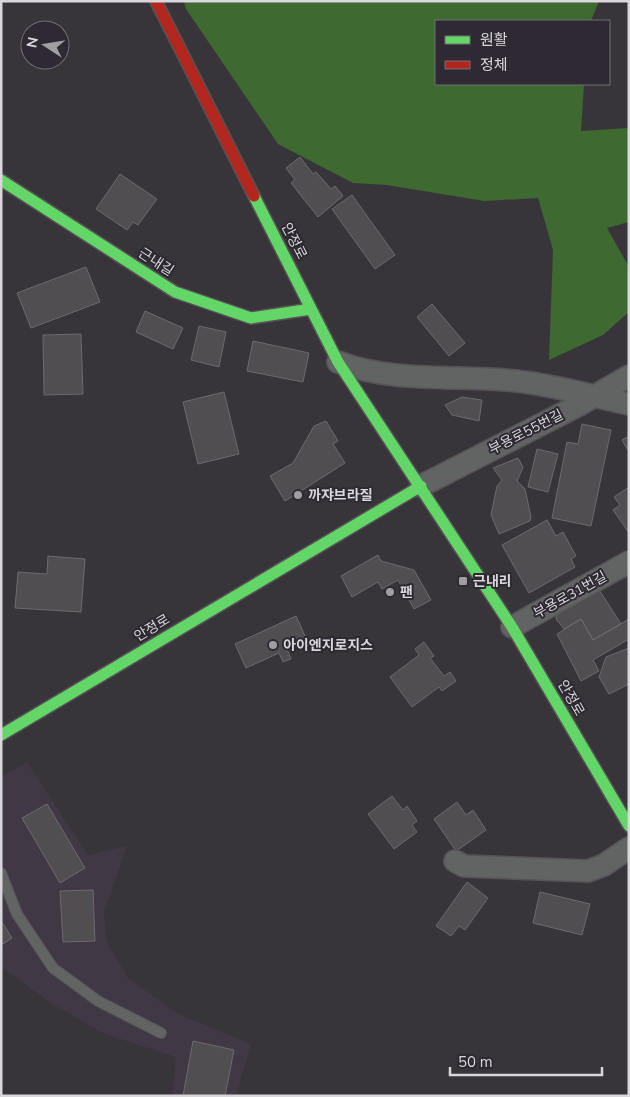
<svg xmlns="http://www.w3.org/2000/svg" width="630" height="1097" font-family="'Nunito Sans','Noto Sans KR',sans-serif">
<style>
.built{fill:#413845}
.forest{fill:#3e6930}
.building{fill:#514e52;stroke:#6d6a6f}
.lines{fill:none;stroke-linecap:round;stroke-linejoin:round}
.lane-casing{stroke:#555356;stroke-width:12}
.street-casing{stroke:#555356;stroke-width:24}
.fast-casing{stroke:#555356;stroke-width:14}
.jam-casing{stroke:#555356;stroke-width:14}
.lane{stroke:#626363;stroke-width:10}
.street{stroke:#626363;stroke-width:21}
.fast{stroke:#63d668;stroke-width:11}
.jam{stroke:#b3261e;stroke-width:11}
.poi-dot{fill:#a19ea3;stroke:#2e2932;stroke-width:2}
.labels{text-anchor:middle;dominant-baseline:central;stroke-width:4;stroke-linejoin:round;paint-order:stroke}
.street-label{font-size:14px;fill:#d9d6dc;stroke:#2e2932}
.poi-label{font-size:14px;font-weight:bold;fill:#d9d6dc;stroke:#2e2932;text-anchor:start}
</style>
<rect width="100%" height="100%" fill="#38353a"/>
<path class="built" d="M27,762l61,93 39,-9 -23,66 2,29 23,38 51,36 71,29 -15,52h-64l4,-39 -71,-23 -51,-29 -53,-38v-190z"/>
<path class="forest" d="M184,1h415l-8,20h-155v63h148l-3,47 48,-3v94l-22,6 22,39v45l-26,23 -54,25 4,-110 -15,-52 -54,3 -97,-16 -34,-2 -75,-39 -92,-135z"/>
<path class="building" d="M300,157l13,17 3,-2 15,17 4,-3 8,10 -25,21 -27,-34 4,-3 -9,-12z
M120,174l37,25 -19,26 -5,-3 -6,8 -31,-21z
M352,195l43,60 -20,14 -43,-60z
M86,267l14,35 -69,26 -14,-35z
M432,304l33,39 -16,13 -32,-39z
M145,311l38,17 -10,21 -37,-17z
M199,326l27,6 -7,35 -28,-7z
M81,334l2,60 -39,1 -1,-60z
M253,341l56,12 -6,29 -56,-11z
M224,392l15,62 -41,10 -15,-62z
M462,397l20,3 -3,21 -27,-6 -7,-10z
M326,421l12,20 -5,3 12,19 -60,38 -15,-25 23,-13 21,-37z
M582,424l29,6 -20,96 -39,-8 15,-76 11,2z
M629,436v16l-7,-12z
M537,449l21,5 -10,38 -20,-5z
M518,458l5,9 -6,14 8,8 6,28 -1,4 -31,13 -8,-19 6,-29 5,-6 -9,-12z
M629,487v46l-16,-23 7,-5 -6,-8z
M547,520l9,16 7,-4 13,24 -5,3 4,8 -46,26 -27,-48z
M378,555l3,6 33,9 17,30 -17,9 -16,-29 -16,9 -4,-7 -26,15 -11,-21z
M48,556l37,3 -4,53 -66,-4 3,-36 29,2z
M594,582l27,42 -28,16 -12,-21 -17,10 -8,-10 3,-16z
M296,616l10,22 -20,9 5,12 -8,3 -4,-9 -33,15 -11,-24z
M581,619l12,21 36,-21v20l-36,21 6,11 -18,10 -24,-47z
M424,642l10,14 -4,2 14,18 6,-4 6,9 -14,10 -3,-4 -27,20 -22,-30 29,-22 -4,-6z
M629,648v36l-20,10 -10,-17 7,-20z
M392,796l11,14 4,-4 10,15 -5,4 5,7 -23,17 -26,-35z
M457,802l9,13 7,-5 13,20 -30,21 -22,-32z
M47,804l38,64 -25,15 -38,-65z
M467,882l21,16 -23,32 -6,-4 -8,10 -15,-10z
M93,890l2,51 -32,1 -3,-51z
M540,892l50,12 -8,31 -49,-12z
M1,921l11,17 -11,7z
M193,1041l41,9 -9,46h-42z"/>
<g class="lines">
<defs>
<path id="lane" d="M1,873l16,41 36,54 45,33 63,32"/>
<path id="street" d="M338,362c54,21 122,13 178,19 38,4 76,15 113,23
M421,486l158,-81 50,-29
M512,627l117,-65
M455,861l9,5 124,5 16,-6 25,-17"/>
<path id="fast" d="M1,180l174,112 76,26 60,-9
M254,196l84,166 174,265 117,199
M1,735l420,-249"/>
<path id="jam" d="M156,1l98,195"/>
</defs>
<use href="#lane" class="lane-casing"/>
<use href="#street" class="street-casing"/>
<use href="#fast" class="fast-casing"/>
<use href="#jam" class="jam-casing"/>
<use href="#lane" class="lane"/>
<use href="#street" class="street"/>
<use href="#fast" class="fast"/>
<use href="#jam" class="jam"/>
</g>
<g class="poi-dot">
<circle cx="298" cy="495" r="5"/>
<rect x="458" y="576" width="10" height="10" rx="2.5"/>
<circle cx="390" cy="592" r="5"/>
<circle cx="273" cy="645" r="5"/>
</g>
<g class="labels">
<g class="street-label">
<text transform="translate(294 241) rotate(63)">안정로</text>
<text transform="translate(156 262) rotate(33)">근내길</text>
<text transform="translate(526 432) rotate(-27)">부용로55번길</text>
<text transform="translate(570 595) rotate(-29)">부용로31번길</text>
<text transform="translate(152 628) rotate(-31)">안정로</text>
<text transform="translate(571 698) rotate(60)">안정로</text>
</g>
<g class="poi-label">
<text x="308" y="495">까쟈브라질</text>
<text x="473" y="581">근내리</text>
<text x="400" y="592">팬</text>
<text x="283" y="645">아이엔지로지스</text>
</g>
</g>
<rect width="630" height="1097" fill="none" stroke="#d9d6dc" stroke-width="5"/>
<rect x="435" y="20" width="175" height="65" fill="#2e2932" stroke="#726e76"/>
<rect x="445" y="36" width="25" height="8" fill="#63d668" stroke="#726e76"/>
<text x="480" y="45" font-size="15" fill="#d9d6dc">원활</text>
<rect x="445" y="61" width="25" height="8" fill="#b3261e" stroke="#726e76"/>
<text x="480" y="70" font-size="15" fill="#d9d6dc">정체</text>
<g transform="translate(45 45) rotate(282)"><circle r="24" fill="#2e2932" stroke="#726e76"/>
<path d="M0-4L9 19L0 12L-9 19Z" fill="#a19ea3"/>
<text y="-8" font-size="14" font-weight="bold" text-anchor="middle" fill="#d9d6dc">N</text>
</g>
<path d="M450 1067v8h152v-8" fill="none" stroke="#d9d6dc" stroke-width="2.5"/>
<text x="458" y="1067" font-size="15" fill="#d9d6dc" stroke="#2e2932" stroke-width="4" paint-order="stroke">50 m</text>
</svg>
